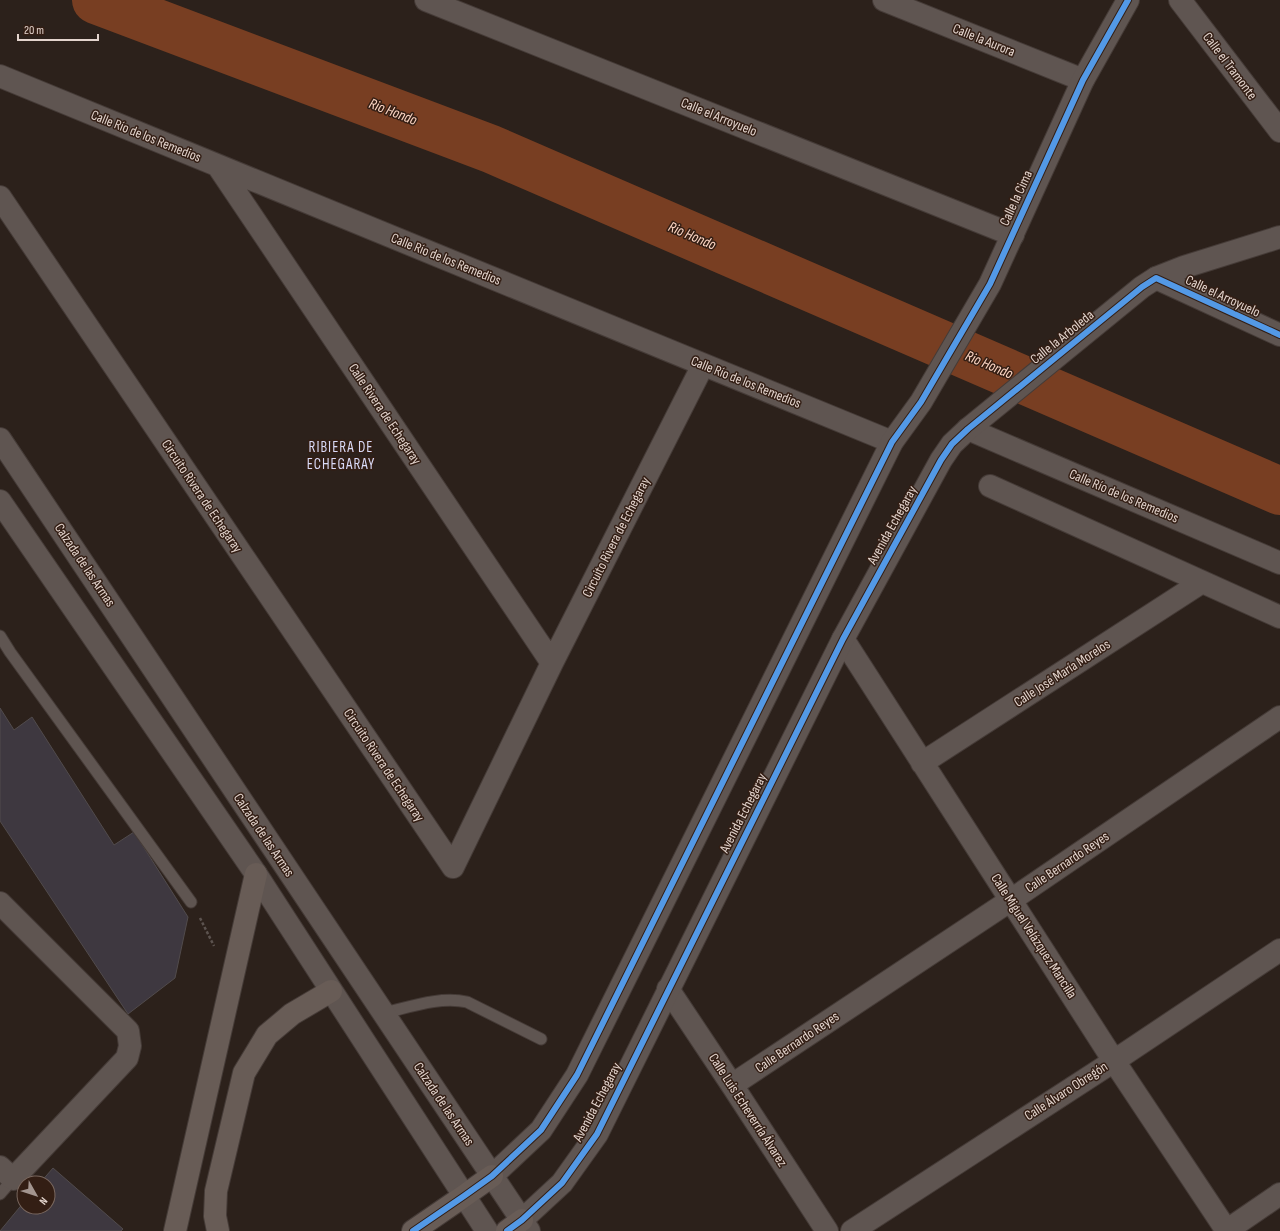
<svg xmlns="http://www.w3.org/2000/svg" width="1280" height="1231" font-family="'Sofia Sans Condensed',sans-serif">
<style>
.lines{fill:none;stroke-linecap:round;stroke-linejoin:round}
.river{stroke:#783e22;stroke-width:48}
.building{fill:#3e3840;stroke:#514b4c}
.lane-casing{stroke:#453b37;stroke-width:13}
.street-casing{stroke:#453b37;stroke-width:24}
.secondary-casing{stroke:#453b37;stroke-width:24}
.primary-casing{stroke:#453b37;stroke-width:24}
.path{stroke:#5c534f;stroke-width:2.5;stroke-dasharray:3 2;stroke-linecap:butt}
.lane{stroke:#5f5551;stroke-width:11}
.street{stroke:#5f5551;stroke-width:22}
.secondary{stroke:#5f5551;stroke-width:22}
.primary{stroke:#685c56;stroke-width:22}
.cycleway-casing{stroke:#331e14;stroke-width:8}
.cycleway{stroke:#5399e6;stroke-width:6}
.labels{text-anchor:middle;dominant-baseline:central;stroke-width:3;stroke-linejoin:round;paint-order:stroke}
.street-label{font-size:14px;fill:#e3d4cd;stroke:#331e14}
.water-label{font-size:15px;font-style:italic;fill:#fcd5c3;stroke:#331e14}
.neighbourhood-label{font-size:15px;letter-spacing:1px;fill:#d9daf7;stroke:#331e14}
</style>
<rect width="100%" height="100%" fill="#2c211b"/>
<g class="lines">
<path class="river" d="M96,0l395,149 789,342"/>
</g>
<path class="building" d="M0,708l14,22 18,-13 82,128 20,-13 54,85 -13,61 -47,36 -128,-193z
M53,1168l70,61 -2,2h-121l24,-29v5h24v-24h-8z"/>
<g class="lines">
<defs>
<path id="lane" d="M0,636l10,16 181,250
M384,1013c26,-6 56,-17 83,-11l74,37
M0,1194l13,-15"/>
<path id="street" d="M426,0l587,235
M884,0l199,80
M1180,0l100,131
M0,76l892,366
M218,166l334,497
M0,197l453,670
M1156,278l124,57
M968,429l312,134
M990,486l290,131
M843,639l271,422 113,170
M922,763l280,-181
M453,867l99,-204 151,-298
M0,903l128,128 2,15 -3,12 -114,121 -13,-12
M668,989l64,96 95,146
M732,1085l279,-185 269,-183
M852,1231l262,-170 166,-111
M1226,1231l54,-37"/>
<path id="secondary" d="M0,439l529,792
M0,501l256,373 231,357
M492,1176l49,-46 36,-55 315,-633 29,-40 69,-118 93,-204 45,-80
M522,1220l40,-37 35,-49 246,-495 98,-179 11,-16 16,-15 174,-142 14,-9 28,-11 96,-30"/>
<path id="primary" d="M175,1231l81,-357
M218,1231l-3,-15 1,-25 28,-118 23,-38 25,-21 39,-23
M413,1231l51,-35 28,-20
M507,1231l15,-11"/>
</defs>
<use href="#lane" class="lane-casing"/>
<use href="#street" class="street-casing"/>
<use href="#secondary" class="secondary-casing"/>
<use href="#primary" class="primary-casing"/>
<path class="path" d="M200,918l14,28"/>
<use href="#lane" class="lane"/>
<use href="#street" class="street"/>
<use href="#secondary" class="secondary"/>
<use href="#primary" class="primary"/>
<defs>
<path id="cycleway" d="M413,1231l51,-35 28,-20 49,-46 36,-55 315,-633 29,-40 69,-118 93,-204 45,-80
M507,1231l15,-11 40,-37 35,-49 246,-495 98,-179 11,-16 16,-15 174,-142 14,-9 124,57"/>
</defs>
<use href="#cycleway" class="cycleway-casing"/>
<use href="#cycleway" class="cycleway"/>
</g>
<g class="labels">
<g class="street-label">
<text transform="translate(984 40) rotate(22)">Calle la Aurora</text>
<text transform="translate(1230 66) rotate(53)">Calle el Tramonte</text>
<text transform="translate(719 117) rotate(22)">Calle el Arroyuelo</text>
<text transform="translate(146 136) rotate(22)">Calle Río de los Remedios</text>
<text transform="translate(1016 198) rotate(-65)">Calle la Cima</text>
<text transform="translate(446 259) rotate(22)">Calle Río de los Remedios</text>
<text transform="translate(1223 296) rotate(25)">Calle el Arroyuelo</text>
<text transform="translate(1062 337) rotate(-39)">Calle la Arboleda</text>
<text transform="translate(746 382) rotate(22)">Calle Río de los Remedios</text>
<text transform="translate(385 414) rotate(56)">Calle Rivera de Echegaray</text>
<text transform="translate(202 496) rotate(56)">Circuito Rivera de Echegaray</text>
<text transform="translate(1124 496) rotate(23)">Calle Río de los Remedios</text>
<text transform="translate(892 525) rotate(-61)">Avenida Echegaray</text>
<text transform="translate(616 537) rotate(-63)">Circuito Rivera de Echegaray</text>
<text transform="translate(85 565) rotate(56)">Calzada de las Armas</text>
<text transform="translate(1062 673) rotate(-33)">Calle José María Morelos</text>
<text transform="translate(384 765) rotate(56)">Circuito Rivera de Echegaray</text>
<text transform="translate(743 813) rotate(-63)">Avenida Echegaray</text>
<text transform="translate(264 835) rotate(56)">Calzada de las Armas</text>
<text transform="translate(1067 862) rotate(-34)">Calle Bernardo Reyes</text>
<text transform="translate(1034 936) rotate(57)">Calle Miguel Velázquez Mancilla</text>
<text transform="translate(797 1042) rotate(-34)">Calle Bernardo Reyes</text>
<text transform="translate(1066 1091) rotate(-33)">Calle Álvaro Obregón</text>
<text transform="translate(597 1102) rotate(-62)">Avenida Echegaray</text>
<text transform="translate(444 1104) rotate(56)">Calzada de las Armas</text>
<text transform="translate(748 1110) rotate(57)">Calle Luis Echeverría Álvarez</text>
</g>
<g class="water-label">
<text transform="translate(393 112) rotate(21)">Rio Hondo</text>
<text transform="translate(692 236) rotate(23)">Rio Hondo</text>
<text transform="translate(989 365) rotate(23)">Rio Hondo</text>
</g>
<g class="neighbourhood-label">
<text x="341" y="447">RIBIERA DE<tspan x="341" dy="17">ECHEGARAY</tspan></text>
</g>
</g>
<g transform="translate(36 1195) rotate(129)"><circle r="19" fill="#331e14" stroke="#79675e"/>
<path d="M0-3L7 15L0 10L-7 15Z" fill="#a3958f"/>
<text y="-6" font-size="11" font-weight="bold" text-anchor="middle" fill="#e3d4cd">N</text>
</g>
<path d="M18 34v6h80v-6" fill="none" stroke="#e3d4cd" stroke-width="2"/>
<text x="24" y="34" font-size="12" fill="#e3d4cd" stroke="#331e14" stroke-width="3" paint-order="stroke">20 m</text>
</svg>
